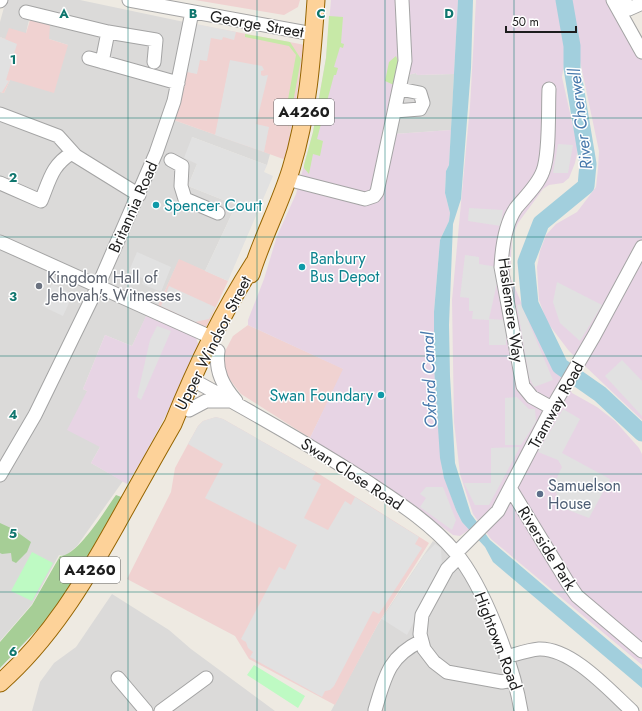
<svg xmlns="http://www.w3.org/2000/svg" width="642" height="711" font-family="Jost,sans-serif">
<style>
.residential{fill:#dbdad9}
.commercial{fill:#f0d2d1}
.industrial{fill:#e7d4e4}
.grass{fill:#c7e9a7}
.forest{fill:#a6ce96}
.park{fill:#befac3}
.parking{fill:#e1e1e1}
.water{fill:#a2cfdd}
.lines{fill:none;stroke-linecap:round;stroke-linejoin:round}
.river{stroke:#a2cfdd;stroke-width:17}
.minor-casing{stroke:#a4a4a4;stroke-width:15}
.major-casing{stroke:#956400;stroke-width:19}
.minor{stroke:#fff;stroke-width:13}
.major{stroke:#fdd299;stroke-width:17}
.grid{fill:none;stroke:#0f766e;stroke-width:1;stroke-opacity:0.55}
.culture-dot{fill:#0f9aa8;stroke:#fff;stroke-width:1.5}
.worship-dot{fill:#6b7280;stroke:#fff;stroke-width:1.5}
.service-dot{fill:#5c6f8a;stroke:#fff;stroke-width:1.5}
.labels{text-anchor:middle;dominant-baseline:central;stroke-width:3;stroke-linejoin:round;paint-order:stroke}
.shield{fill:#fff;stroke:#616161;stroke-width:1}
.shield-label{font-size:15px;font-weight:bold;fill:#1d1d1d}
.street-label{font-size:16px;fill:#1d1d1d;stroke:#fff}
.culture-label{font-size:16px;fill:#0d838f;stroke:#fff;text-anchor:start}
.worship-label{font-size:16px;fill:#5b616d;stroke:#fff;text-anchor:start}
.service-label{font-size:16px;fill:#4e5e75;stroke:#fff;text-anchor:start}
.water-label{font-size:17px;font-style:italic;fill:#487aad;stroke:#fff}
.grid-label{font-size:13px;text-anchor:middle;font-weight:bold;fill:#0f766e;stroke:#fff;stroke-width:3;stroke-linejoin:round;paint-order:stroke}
</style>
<rect width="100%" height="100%" fill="#eeeae2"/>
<path class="residential" d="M6,0h74l109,23 -21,95 102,36 -3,11 -75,-28 5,27 -9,22 48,19 -31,66 -26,-11 -21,46 -6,-2 -20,42 -27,-11 -22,54 4,2 13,56 -9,16 32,18 -46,65 -12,10 -6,-1 -27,49 -32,37v-549l4,1 6,-13 58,-35 -19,-6 -20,-19 -3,13 -21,6 -5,-2v-15z
M416,73l1,2 37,-1 -3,56 -57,4 14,-59z
M433,541l10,6 18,22 11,18 19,41 11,34 39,-8 29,9 56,48h-295l47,-87z
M112,594l57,36 22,19 84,62h-243l8,-29 14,-19 22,-16z"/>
<path class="commercial" d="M195,0h105l-2,7 -14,8z
M30,20l20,5 -1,14 19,6 -14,48 -44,-13 -6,13 -4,-1v-55l5,2 4,-11 17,5z
M189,23l116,22 -19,115 -118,-42z
M179,259l49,22 -23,49 -47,-24z
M248,325l96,44 -34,69 -69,-44 -18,-23 -2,-12 12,-23z
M216,417l7,2 93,53 113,71 -51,81 -43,81 -86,-46 -14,-23 -108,-57 44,-87 4,-24 13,-24 10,-18 5,-5z"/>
<path class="industrial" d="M331,0h127l-4,74 -37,1 -1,-2 -8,2 -14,59 57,-4 -2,35 -3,6 -1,22 5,20 -1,8 -9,19 -6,72v55l8,103 14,40 6,12 8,7 -10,7 -7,-1 -66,-48 -77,-49 33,-69 -95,-44v-5l16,-41 13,-43 19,-42 8,-29 9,-33 13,-74z
M476,0h84l7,44 -5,33 16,72 -3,14 -6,15 -6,5 -14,2 -6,4 -25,34 -6,15 -2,38 11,26 51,91 25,14 18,14 24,27 3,6v211l-151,-126 -18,-25 -13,-40 -6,-52 -2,-122 18,-194z
M569,0h41l32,56v364l-73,-69 -22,-29 -8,-22 -2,-33 3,-16 6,-16 10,-11 21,-12 19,-25 2,-18 1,-18 -30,-142z
M146,316l47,20 3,2 3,8 -2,11 -54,101 -16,26 -36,-21 9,-16 -33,-17 20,-39 -4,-2 22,-54 27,11z"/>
<path class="grass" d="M329,16l14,1 -2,26 3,1 -1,4 -3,-1 -6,20 4,1 -2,7h-2l-17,64 6,2 -3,15 -7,-2 -4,20 -5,-6v-3l9,-33 13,-74z
M245,34l45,8 11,17 -13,71 3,-23 -4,-2 9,-50 -7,-9 -44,-9z
M396,56l2,5 -4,24 -9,-4 4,-19z"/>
<path class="forest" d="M116,495l8,3 -45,77 -27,39 -52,54v-26l32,-37 28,-49c18,0 45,-46 56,-61z
M0,523l13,6 18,13 -4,10 -11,11 -4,-2 -1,-8 -9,1 -2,-1z"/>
<path class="park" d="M32,552l21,11 -21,38 -21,-10z
M254,665l51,31 -7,12 -51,-33z"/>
<path class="parking" d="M196,24l40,8 -2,8 -11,-3 -1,3 -11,-2 -4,23 -7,-1 -3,14 -10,-2z
M0,37l17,7 -11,36 3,1 -7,11h-2z
M230,60l32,6 2,4 -3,1v4l2,1 5,-1 -12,49 13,3 -5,25 -49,-17z
M192,137l75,28 -3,7 9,4 -45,105 -23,-10 31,-66 -48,-19 9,-22 -13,-6z
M558,144l15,1 -5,28h-15z
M469,208l34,2 -2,16 -33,-5z
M137,252l34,15 -10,25 -19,-8 2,-5 -15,-8z
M465,255l14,2v7l19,3 -1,16 -8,36 17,1v25h-17v-25l-17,-1 1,-8h-4v-13l-9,-1z
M557,282l45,23 -22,36 -20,-18 -7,-21z
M52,284l21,10 -10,22 -21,-10z
M169,286l46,21 -6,12 -14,3 -34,-16z
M521,304l32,76 -19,7 -5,-10 -12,-72z
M157,326l14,5 -30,69 -4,-3 13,-57z
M622,360l20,21v35l-37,-40z
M517,397l12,12h6l1,13 -15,23h-16v-47z
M563,409l17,10 -18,34 48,26 -21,39 -26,-10 -10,-22 9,-19 -4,-7 -20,-8z
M216,417l7,2 93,53 -4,7 9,5 -17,34 24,12 17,-29 6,4 4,-8 64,40 -4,7 7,4 -43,66 -6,-3 -39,75 -4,4 -5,1 -3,6 -72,-40 3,-5 -5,-4 -2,-6 -5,-3 38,-72 6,3 12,-25 -92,-47 18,-34 -35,-20 10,-18 5,-5z
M520,447l-31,58h-14l-11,-22h27v-35z
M426,487h17l13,33 -4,10 -32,-23 6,-9 -6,-4z
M435,544l6,4 1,20 -35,67 -25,-16 42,-64z"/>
<path class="water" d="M458,0h15l-2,68 -10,131 -8,25 -4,101 1,51 5,87 16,51 19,26 152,129v19l-149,-126 -8,-15 -23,-25 -6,-12 -12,-32 -4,-20 -6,-91v-55l6,-72 9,-19 1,-8 -5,-20 1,-22 3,-6z
M560,0h9v9l8,37 -10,-2z"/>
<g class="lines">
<path class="river" d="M564,0l8,46v22l16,96 -2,22 -45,37 -15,39 4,42 30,62 40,28 42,39"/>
<defs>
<path id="minor" d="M129,0l184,34
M613,0l29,52
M624,0l5,9 9,-4 3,-5
M0,1l1,-1
M26,12l82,20 48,8 -2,22
M89,58l89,25
M102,62l6,-30
M549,89c-1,21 1,64 -6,82 -5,14 -18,26 -27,37 -11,16 -14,40 -15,59l22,119 9,11 20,11
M395,111l25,-2 3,-6 -3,-10 -20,-4
M0,114l58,22 18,20 63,39
M171,160l11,6 -1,20 4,13 33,14
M287,179l78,20 9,-3 3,-4 28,-131 -3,-61
M0,183l41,18c9,-22 11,-36 31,-48
M0,242l213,96
M218,351c-3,20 5,35 18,50
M193,380c57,31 115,64 170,99 33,22 67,43 92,73 29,34 59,115 66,159
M189,410l17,-9h22
M0,475l35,-60 63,-129 58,-133 18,-52 18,-89
M510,488l58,95 9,13 65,55
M456,553l42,-42 54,-103 42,-72 48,-89
M459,557l-12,12 -25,46 -2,19 4,15 10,13 13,10 55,10 12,-2
M506,657c11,-3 22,-7 33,-8 33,-1 70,41 93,62
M118,678l28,33
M375,710c10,-33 13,-53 46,-69
M161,711l45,-33"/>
<path id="major" d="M251,274c11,-36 29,-69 40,-105 17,-55 21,-112 25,-169
M0,683c50,-44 84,-101 116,-158 19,-34 38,-68 57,-101 22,-55 49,-111 81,-161"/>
</defs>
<use href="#minor" class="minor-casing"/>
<use href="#major" class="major-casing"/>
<use href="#minor" class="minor"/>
<use href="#major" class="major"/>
</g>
<path class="grid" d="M128,0v711M257,0v711M385,0v711M514,0v711M0,118h642M0,237h642M0,356h642M0,474h642M0,592h642"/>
<g class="culture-dot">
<circle cx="156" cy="205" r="4"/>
<circle cx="302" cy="267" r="4"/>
<circle cx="381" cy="395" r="4"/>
</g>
<circle class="worship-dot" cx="39" cy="286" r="4"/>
<circle class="service-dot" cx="540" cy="494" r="4"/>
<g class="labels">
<g class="shield">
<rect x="274" y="99" width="60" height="26" rx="3"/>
<rect x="60" y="557" width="60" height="26" rx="3"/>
</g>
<g class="shield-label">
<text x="304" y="112">A4260</text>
<text x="90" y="570">A4260</text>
</g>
<g class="street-label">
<text transform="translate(257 24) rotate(10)">George Street</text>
<text transform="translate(133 207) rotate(-66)">Britannia Road</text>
<text transform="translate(511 310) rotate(82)">Haslemere Way</text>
<text transform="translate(213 343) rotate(-63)">Upper Windsor Street</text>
<text transform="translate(556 405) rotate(-61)">Tramway Road</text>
<text transform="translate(352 474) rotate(33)">Swan Close Road</text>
<text transform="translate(547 548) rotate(58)">Riverside Park</text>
<text transform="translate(498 641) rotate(69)">Hightown Road</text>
</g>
<g class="culture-label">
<text x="164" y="205">Spencer Court</text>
<text x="310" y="258">Banbury<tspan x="310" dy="18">Bus Depot</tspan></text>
<text x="373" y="395" text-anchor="end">Swan Foundary</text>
</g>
<g class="worship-label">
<text x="47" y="277">Kingdom Hall of<tspan x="47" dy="18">Jehovah's Witnesses</tspan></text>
</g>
<g class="service-label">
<text x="548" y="485">Samuelson<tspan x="548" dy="18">House</tspan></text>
</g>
<g class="water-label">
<text transform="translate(580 119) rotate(-97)">River Cherwell</text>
<text transform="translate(429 380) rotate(-92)">Oxford Canal</text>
</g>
</g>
<g class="grid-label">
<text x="64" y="18">A</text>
<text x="193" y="18">B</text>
<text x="321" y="18">C</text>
<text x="449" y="18">D</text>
<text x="13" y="64">1</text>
<text x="13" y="182">2</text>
<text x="13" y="301">3</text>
<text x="13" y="419">4</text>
<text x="13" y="538">5</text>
<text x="13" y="656">6</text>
</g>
<path d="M506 26v6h70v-6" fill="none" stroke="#1d1d1d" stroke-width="2"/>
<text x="512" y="26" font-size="12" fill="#1d1d1d" stroke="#ffffff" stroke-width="3" paint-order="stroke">50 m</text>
</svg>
